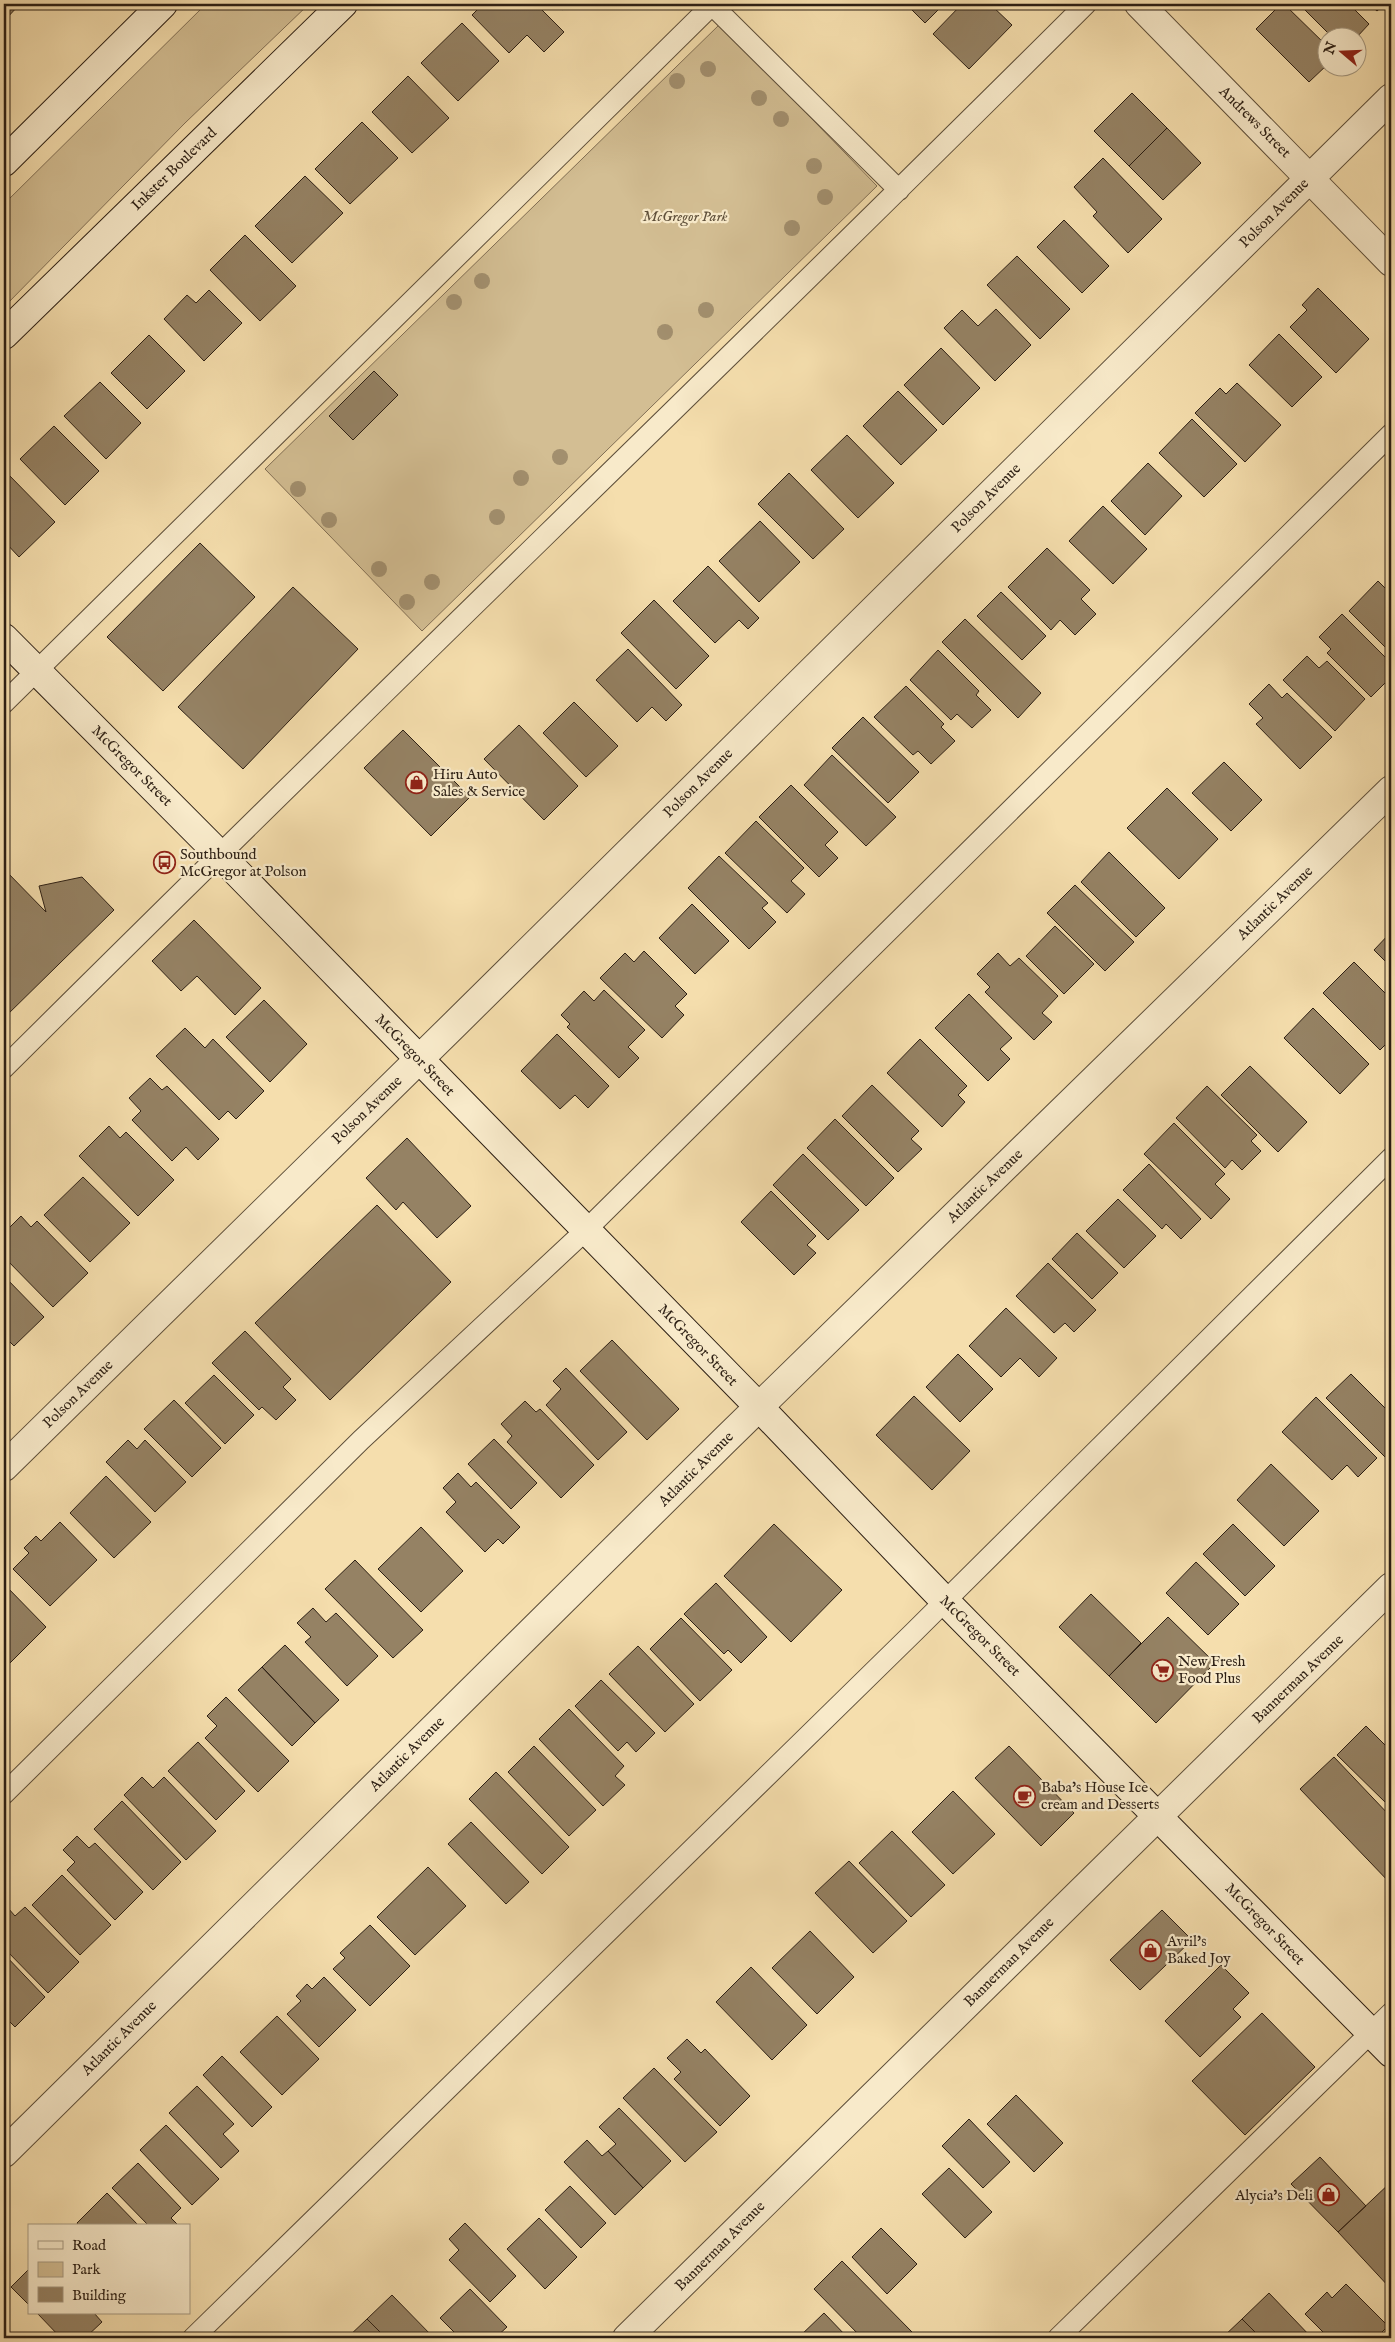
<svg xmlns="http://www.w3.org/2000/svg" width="1395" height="2342" font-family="'IM FELL English',serif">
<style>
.green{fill:#d3be93;stroke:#806e54}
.building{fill:#958264;stroke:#2c1f14}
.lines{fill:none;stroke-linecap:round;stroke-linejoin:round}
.lane-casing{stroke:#5e4f3a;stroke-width:22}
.street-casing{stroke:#5e4f3a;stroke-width:30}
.secondary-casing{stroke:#2c1f14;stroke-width:30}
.lane{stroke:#f8eaca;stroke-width:20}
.street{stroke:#f8eaca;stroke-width:28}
.secondary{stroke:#f8eaca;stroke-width:28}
.tree{fill:#a28f6e}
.labels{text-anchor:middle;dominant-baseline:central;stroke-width:4.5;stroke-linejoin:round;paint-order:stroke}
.street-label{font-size:15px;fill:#2c1f14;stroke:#f8eaca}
.park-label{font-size:15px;font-style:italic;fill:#5e4f3a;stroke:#f8eaca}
.poi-label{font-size:15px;fill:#2c1f14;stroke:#f8eaca;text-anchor:start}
</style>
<rect width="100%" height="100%" fill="#f5dead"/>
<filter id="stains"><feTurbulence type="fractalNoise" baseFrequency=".004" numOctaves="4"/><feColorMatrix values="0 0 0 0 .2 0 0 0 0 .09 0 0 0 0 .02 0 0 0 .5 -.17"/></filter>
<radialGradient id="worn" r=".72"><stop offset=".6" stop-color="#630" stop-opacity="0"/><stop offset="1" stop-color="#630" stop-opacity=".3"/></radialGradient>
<path class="green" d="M206,4h103l-124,119 -181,184v-103z
M720,24l157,162 -455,445 -157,-162z"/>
<path class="building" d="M4,4h16l-16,17z
M483,4h53l28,28 -20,20 -17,-17 -18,18 -37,-38z
M556,4h13l-7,6z
M906,4h38l-19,19z
M962,4h28l22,21 -43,44 -36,-35z
M1281,4h3l44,43v17l-19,18 -53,-53z
M1299,4h50l20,20 -13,14h-23z
M1369,4h16l-8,7z
M462,23l37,38 -41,40 -37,-38z
M408,76l41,42 -37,35 -40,-41z
M1132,93l35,35 -38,38 -35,-35z
M362,122l36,36 -48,46 -35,-35z
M1167,128l34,35 -38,37 -34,-34z
M1103,158l59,61 -34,34 -35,-37 4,-4 -23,-25z
M305,176l38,37 -51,50 -37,-37z
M1064,220l45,46 -27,27 -45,-46z
M245,235l51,51 -36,35 -50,-51z
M1017,256l53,53 -30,30 -53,-54z
M1318,288l51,51 -33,34 -46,-46 17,-17 -5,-5z
M209,290l33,33 -38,38 -40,-42 23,-24 9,8z
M996,309l35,36 -36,36 -51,-53 18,-18 16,16z
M1279,334l43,43 -30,30 -43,-42z
M149,335l36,36 -38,38 -36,-36z
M941,348l39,40 -37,37 -39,-40z
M374,371l24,24 -45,45 -24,-24z
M100,382l41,41 -35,36 -42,-43z
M1237,383l44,42 -36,37 -50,-49 25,-25 6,6z
M898,391l39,39 -36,35 -38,-39z
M1192,419l45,45 -33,33 -45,-44z
M54,426l45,45 -34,34 -45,-46z
M847,435l47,48 -36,35 -47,-48z
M1148,463l34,33 -37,39 -34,-34z
M7,473l48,49 -36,35 -15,-16v-64z
M789,473l55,56 -31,30 -55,-55z
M1103,506l44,43 -34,35 -44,-43z
M760,521l40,41 -41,40 -40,-41z
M200,543l55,54 -92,94 -56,-54z
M1047,548l43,42 -9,9 15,15 -21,21 -15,-15 -9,10 -43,-43z
M708,566l51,52 -11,11 -9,-9 -24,23 -42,-42z
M1391,566v12l-6,-6z
M1378,581l13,13v59l-42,-42z
M293,587l65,62 -115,120 -65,-62z
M1001,592l45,44 -24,24 -45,-44z
M654,600l55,56 -33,33 -55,-56z
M1342,614l49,49v14l-20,20 -44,-44 4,-4 -12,-12z
M965,619l76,74 -23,25 -76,-76z
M628,649l54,56 -16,16 -14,-14 -15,15 -41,-42z
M938,650l41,41 -3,4 15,15 -19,18 -15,-14 -6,6 -41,-40z
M1307,656l12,12 8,-7 38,38 -30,32 -52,-51z
M1269,684l13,14 5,-5 45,44 -32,32 -44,-45 7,-6 -14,-14z
M906,686l38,38 -3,3 14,14 -24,23 -13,-13 -5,4 -39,-38z
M574,702l44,44 -32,31 -43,-44z
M863,717l56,55 -31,31 -56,-55z
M519,725l59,61 -34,34 -60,-61z
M403,730l67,67 -39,39 -67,-68z
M832,755l64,62 -30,29 -62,-61z
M1224,762l38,38 -31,31 -39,-38z
M791,785l47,47 -13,13 13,13 -19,19 -60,-60z
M1167,788l51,51 -39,40 -52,-51z
M756,821l48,47 -13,13 14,13 -18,19 -62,-60z
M1109,852l56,56 -29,29 -55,-55z
M719,856l49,47 -6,5 14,14 -27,27 -61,-61z
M4,869l42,43 -7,-26 43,-9 32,33 -110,108z
M1075,885l59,57 -29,29 -58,-58z
M692,904l37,37 -34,33 -36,-36z
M194,920l67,68 -26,27 -38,-39 -16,15 -29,-30z
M1055,926l39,38 -30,30 -38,-38z
M1391,932v35l-17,-17z
M644,951l43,43 -12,12 9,9 -22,23 -62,-60 25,-25 9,9z
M998,953l12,13 9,-8 39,38 -16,17 10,9 -18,18 -49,-48 5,-5 -13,-13z
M1354,962l37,37v40l-11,11 -57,-57z
M604,990l41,40 -17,17 11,11 -20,20 -52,-51 3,-3 -9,-9 23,-24 10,10z
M969,994l43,44 -12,11 10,10 -22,22 -53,-53z
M264,1000l43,44 -37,38 -44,-45z
M1313,1008l56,56 -29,30 -56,-56z
M185,1028l20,20 8,-9 51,52 -28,28 -8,-8 -9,9 -63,-64z
M557,1034l52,52 -21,22 -13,-13 -15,14 -39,-38z
M920,1039l47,47 -9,9 7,7 -23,25 -55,-54z
M1250,1066l57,56 -29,30 -57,-57z
M150,1078l12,12 5,-4 52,53 -21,21 -12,-13 -14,14 -40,-41 9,-9 -12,-13z
M872,1085l47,46 -8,8 11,10 -24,23 -56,-56z
M1207,1086l50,49 -6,6 10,10 -19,19 -10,-10 -7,8 -49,-50z
M835,1119l59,59 -28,28 -59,-58z
M1174,1123l51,51 -10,10 15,15 -19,20 -67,-65z
M109,1126l11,12 6,-6 48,48 -36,36 -59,-60z
M407,1138l64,68 -34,32 -34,-36 -7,8 -30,-32z
M803,1154l56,56 -31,30 -55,-55z
M1149,1164l52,55 -20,20 -15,-15 -4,5 -39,-39z
M83,1177l47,46 -40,39 -46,-47z
M771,1191l45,45 -9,9 9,8 -22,22 -53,-53z
M1118,1199l38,37 -32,32 -38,-37z
M377,1205l74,77 -121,118 -75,-77z
M21,1216l10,11 6,-6 51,52 -35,34 -49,-50v-3l6,-6 -6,-6v-9z
M1077,1233l41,40 -26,26 -40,-40z
M1048,1263l48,47 -22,22 -9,-9 -11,10 -38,-37z
M4,1276l40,41 -30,29 -10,-10z
M1006,1308l51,50 -18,19 -19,-19 -19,19 -32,-31z
M245,1331l46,48 -8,8 13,13 -20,20 -14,-13 -3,3 -47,-47z
M612,1340l67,69 -32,31 -67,-69z
M958,1354l35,35 -33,33 -34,-35z
M566,1368l61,64 -29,28 -52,-55 15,-16 -8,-8z
M1351,1374l40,40v36l-6,7 -59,-59z
M214,1375l40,40 -29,29 -40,-41z
M914,1396l56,55 -38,39 -56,-55z
M1316,1397l61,61 -19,19 -11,-12 -15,15 -50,-48z
M174,1400l47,48 -29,29 -48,-48z
M525,1401l11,11 4,-3 54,56 -33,33 -54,-56 5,-6 -11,-12z
M494,1439l43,44 -26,26 -43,-45z
M128,1440l9,9 8,-9 41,42 -31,30 -49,-50z
M1271,1464l48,47 -35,35 -47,-46z
M458,1473l13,14 5,-5 44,45 -17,17 -5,-5 -13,13 -39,-40 10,-10 -13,-14z
M106,1476l45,46 -37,36 -44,-45z
M60,1522l37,38 -47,46 -37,-37 16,-16 -5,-5 12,-12 5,5z
M774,1524l68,66 -51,52 -67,-66z
M1233,1524l42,42 -30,30 -42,-42z
M421,1527l42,44 -42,41 -43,-43z
M355,1560l68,70 -30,28 -68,-69z
M1196,1562l43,42 -31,31 -42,-42z
M716,1583l51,54 -26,26 -13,-13 -4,4 -40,-40z
M4,1584l42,43 -38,38 -4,-4z
M1091,1594l50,49 -32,33 -50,-49z
M313,1608l13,14 10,-9 42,43 -31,30 -42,-44 6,-5 -14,-14z
M1168,1617l47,46 -59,60 -47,-47z
M681,1618l51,52 -32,31 -50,-52z
M285,1645l54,55 -24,23 -53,-56z
M638,1646l56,58 -29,28 -56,-58z
M262,1667l53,56 -23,23 -54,-56z
M601,1680l54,53 -19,19 -9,-10 -9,9 -43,-45z
M226,1697l63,64 -31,31 -53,-54 12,-12 -10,-10z
M569,1709l55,57 -9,10 10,9 -22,21 -64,-67z
M1366,1726l25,25v49l-4,4 -50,-49z
M198,1742l47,49 -29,29 -48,-49z
M534,1746l62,64 -27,26 -61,-64z
M1009,1746l65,67 -33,33 -66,-68z
M1334,1757l57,60v67l-91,-95z
M496,1772l73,75 -27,27 -73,-75z
M142,1777l11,11 11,-11 52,54 -30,29 -62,-65z
M953,1791l42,43 -42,40 -41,-42z
M122,1801l59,61 -28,28 -59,-61z
M471,1822l58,60 -23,22 -58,-60z
M892,1831l53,54 -34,32 -52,-54z
M77,1836l12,12 6,-5 48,49 -28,28 -48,-50 8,-8 -12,-12z
M849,1861l58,60 -34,32 -58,-60z
M428,1867l38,39 -51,49 -38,-38z
M62,1875l49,50 -31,30 -48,-50z
M25,1907l54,55 -31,31 -44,-45v-36l4,-4 7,8z
M1162,1910l30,30 -52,50 -30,-30z
M370,1925l40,41 -40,40 -37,-37 12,-11 -5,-5z
M810,1931l44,46 -37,37 -45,-46z
M4,1954l41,43 -30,30 -11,-11z
M1221,1965l28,28 -16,16 8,8 -41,40 -35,-36z
M751,1967l56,58 -35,35 -56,-58z
M324,1977l32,33 -37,37 -32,-33 14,-13 -5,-5 11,-12 5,5z
M1262,2013l53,54 -70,68 -53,-54z
M277,2016l42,43 -37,36 -42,-43z
M687,2039l14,14 4,-4 45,47 -30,30 -46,-47 7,-7 -14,-14z
M222,2056l50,51 -20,20 -49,-52z
M654,2068l63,64 -32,30 -62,-64z
M197,2086l37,38 -11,10 16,17 -18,17 -52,-55z
M1016,2095l47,48 -29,29 -47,-48z
M619,2108l52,53 -28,27 -35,-37 8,-7 -17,-17z
M969,2119l41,43 -27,26 -41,-42z
M166,2125l53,54 -27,26 -52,-55z
M587,2140l15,16 6,-5 35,37 -28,27 -51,-53z
M1320,2157l46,49 -28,26 -47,-48z
M138,2163l43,45 -10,10 8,8h-30l-37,-38z
M949,2168l43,44 -27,26 -43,-44z
M1391,2182v107l-53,-57z
M570,2186l36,37 -25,25 -36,-38z
M107,2193l32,33h-60l-2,-3z
M539,2218l38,39 -32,32 -38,-40z
M465,2223l51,53 -26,26 -41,-42 10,-10 -10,-11z
M881,2228l36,36 -30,30 -35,-37z
M842,2261l71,72 -5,5h-46l-48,-49z
M29,2269v36l-18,-18z
M1346,2284l42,42 -12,12h-47l-24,-24 22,-22 5,6z
M470,2289l37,38 -12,11h-35l-20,-20z
M1269,2293l43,45h-51l-19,-19z
M392,2295l42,43h-48l-19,-19z
M37,2313h57l8,9 -17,16h-24z
M824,2313l24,25h-50z
M367,2319l19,19h-39z
M1242,2319l19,19h-39z"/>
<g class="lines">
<defs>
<path id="lane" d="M712,5l187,185
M4,703l709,-699
M4,1068c358,-357 724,-707 1082,-1064
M4,1794l357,-354 225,-210 805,-796
M193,2338l722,-707 476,-473
M1058,2338l333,-325"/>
<path id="street" d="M1139,4l252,258
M4,1467l452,-444 935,-925
M4,2153l721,-713 666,-650
M627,2338l764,-751"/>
<path id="secondary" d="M4,162l159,-158
M4,335l339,-331
M4,638l215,216 540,553 186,194 446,452"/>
</defs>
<use href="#lane" class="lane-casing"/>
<use href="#street" class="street-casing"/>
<use href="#secondary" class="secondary-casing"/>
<use href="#lane" class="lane"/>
<use href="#street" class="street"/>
<use href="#secondary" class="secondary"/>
</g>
<g class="tree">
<circle cx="708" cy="69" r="8"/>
<circle cx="677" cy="81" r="8"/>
<circle cx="759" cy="98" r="8"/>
<circle cx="781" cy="119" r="8"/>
<circle cx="814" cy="166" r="8"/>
<circle cx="825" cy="197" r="8"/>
<circle cx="792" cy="228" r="8"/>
<circle cx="482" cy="281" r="8"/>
<circle cx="454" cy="302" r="8"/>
<circle cx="706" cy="310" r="8"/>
<circle cx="665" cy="332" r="8"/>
<circle cx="560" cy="457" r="8"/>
<circle cx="521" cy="478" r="8"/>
<circle cx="298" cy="489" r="8"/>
<circle cx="497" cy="517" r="8"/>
<circle cx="329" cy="520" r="8"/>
<circle cx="379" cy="569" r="8"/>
<circle cx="432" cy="582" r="8"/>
<circle cx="407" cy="602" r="8"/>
</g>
<defs>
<symbol id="shop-ring" viewBox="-11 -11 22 22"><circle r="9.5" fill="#f8eaca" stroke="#8f2418" stroke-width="1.5"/><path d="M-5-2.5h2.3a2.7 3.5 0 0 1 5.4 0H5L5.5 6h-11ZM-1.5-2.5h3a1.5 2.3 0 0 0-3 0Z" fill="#8f2418"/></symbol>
<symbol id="bus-ring" viewBox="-11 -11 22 22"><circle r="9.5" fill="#f8eaca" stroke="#8f2418" stroke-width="1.5"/><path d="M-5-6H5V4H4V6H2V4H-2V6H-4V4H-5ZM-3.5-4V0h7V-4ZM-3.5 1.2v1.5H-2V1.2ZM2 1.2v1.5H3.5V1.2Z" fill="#8f2418"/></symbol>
<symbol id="supermarket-ring" viewBox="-11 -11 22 22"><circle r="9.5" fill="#f8eaca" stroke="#8f2418" stroke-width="1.5"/><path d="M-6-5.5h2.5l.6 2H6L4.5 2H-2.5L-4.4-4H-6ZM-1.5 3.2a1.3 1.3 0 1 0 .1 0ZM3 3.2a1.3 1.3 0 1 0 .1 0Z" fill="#8f2418"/></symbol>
<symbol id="cafe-ring" viewBox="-11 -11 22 22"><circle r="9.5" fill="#f8eaca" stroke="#8f2418" stroke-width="1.5"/><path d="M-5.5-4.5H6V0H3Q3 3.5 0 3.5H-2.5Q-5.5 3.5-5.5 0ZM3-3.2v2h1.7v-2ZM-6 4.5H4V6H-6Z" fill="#8f2418"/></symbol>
</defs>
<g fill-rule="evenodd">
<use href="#shop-ring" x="404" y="770" width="25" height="25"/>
<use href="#bus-ring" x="152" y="850" width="25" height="25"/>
<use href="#supermarket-ring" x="1150" y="1658" width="25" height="25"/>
<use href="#cafe-ring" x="1012" y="1784" width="25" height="25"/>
<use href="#shop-ring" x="1138" y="1938" width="25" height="25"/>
<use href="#shop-ring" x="1316" y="2182" width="25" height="25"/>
</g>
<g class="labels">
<g class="street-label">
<text transform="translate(1255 122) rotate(45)">Andrews Street</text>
<text transform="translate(174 169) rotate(-44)">Inkster Boulevard</text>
<text transform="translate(1274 213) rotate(-45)">Polson Avenue</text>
<text transform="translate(986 498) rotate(-45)">Polson Avenue</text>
<text transform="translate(132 766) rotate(45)">McGregor Street</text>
<text transform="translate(698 783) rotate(-45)">Polson Avenue</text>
<text transform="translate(1275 903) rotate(-44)">Atlantic Avenue</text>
<text transform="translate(415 1055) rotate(46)">McGregor Street</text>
<text transform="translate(367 1110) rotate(-44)">Polson Avenue</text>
<text transform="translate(985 1186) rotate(-44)">Atlantic Avenue</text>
<text transform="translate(698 1345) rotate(46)">McGregor Street</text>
<text transform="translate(78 1394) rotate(-44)">Polson Avenue</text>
<text transform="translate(696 1469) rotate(-45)">Atlantic Avenue</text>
<text transform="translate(980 1636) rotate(45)">McGregor Street</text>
<text transform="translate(1298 1679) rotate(-44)">Bannerman Avenue</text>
<text transform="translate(407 1754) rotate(-45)">Atlantic Avenue</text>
<text transform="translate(1265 1924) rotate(46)">McGregor Street</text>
<text transform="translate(1009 1962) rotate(-45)">Bannerman Avenue</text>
<text transform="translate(119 2038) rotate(-45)">Atlantic Avenue</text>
<text transform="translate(720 2246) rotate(-45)">Bannerman Avenue</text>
</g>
<g class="park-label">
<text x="685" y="216">McGregor Park</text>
</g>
<g class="poi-label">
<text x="433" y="774">Hiru Auto<tspan x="433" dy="17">Sales &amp; Service</tspan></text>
<text x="180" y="854">Southbound<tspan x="180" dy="17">McGregor at Polson</tspan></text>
<text x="1178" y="1661">New Fresh<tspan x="1178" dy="17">Food Plus</tspan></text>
<text x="1041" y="1787">Baba's House Ice<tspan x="1041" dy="17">cream and Desserts</tspan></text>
<text x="1167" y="1941">Avril's<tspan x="1167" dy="17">Baked Joy</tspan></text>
<text x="1313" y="2195" text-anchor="end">Alycia's Deli</text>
</g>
</g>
<rect width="1395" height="2342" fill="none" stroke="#f5dead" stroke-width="20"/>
<rect x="5" y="5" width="1385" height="2332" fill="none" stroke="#2c1f14" stroke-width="2.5"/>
<rect x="10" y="10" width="1375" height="2322" fill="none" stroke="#2c1f14"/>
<rect x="28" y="2224" width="162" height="90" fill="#f8eaca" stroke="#a69981"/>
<rect x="38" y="2241" width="25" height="8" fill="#f8eaca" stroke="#a69981"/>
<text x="72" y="2250" font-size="15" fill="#2c1f14">Road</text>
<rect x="38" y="2262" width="25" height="15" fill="#d3be93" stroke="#a69981"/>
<text x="72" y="2274" font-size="15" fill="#2c1f14">Park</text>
<rect x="38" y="2287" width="25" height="15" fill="#958264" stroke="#a69981"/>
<text x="72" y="2300" font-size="15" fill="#2c1f14">Building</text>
<g transform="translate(1342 52) rotate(289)"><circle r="24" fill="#f8eaca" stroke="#a69981"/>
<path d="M0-4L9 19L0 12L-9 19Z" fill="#8f2418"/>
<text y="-8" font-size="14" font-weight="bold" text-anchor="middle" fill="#2c1f14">N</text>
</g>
<rect width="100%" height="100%" filter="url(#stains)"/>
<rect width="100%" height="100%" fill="url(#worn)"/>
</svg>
